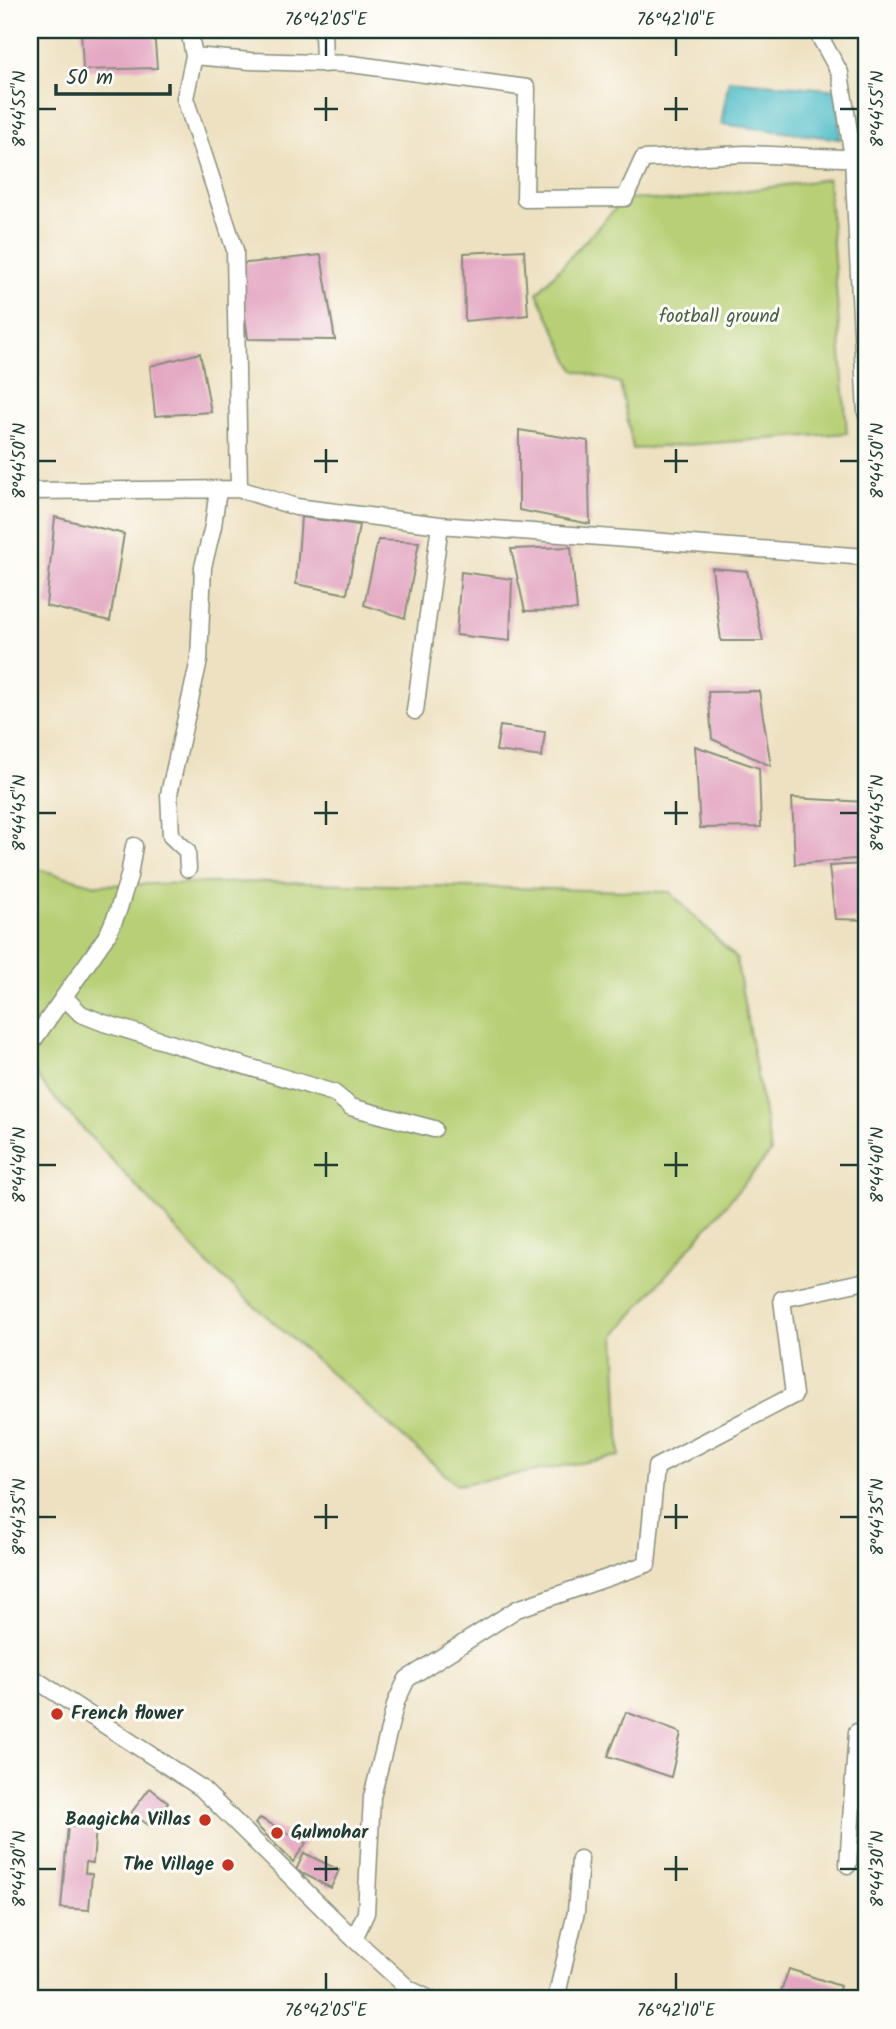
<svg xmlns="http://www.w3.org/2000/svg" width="896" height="2029" font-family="Kalam,sans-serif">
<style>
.green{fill:#b7d076;stroke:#6b8655;stroke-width:2}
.water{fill:#50bdc7;stroke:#387d7e;stroke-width:2}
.building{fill:#e3a6c2}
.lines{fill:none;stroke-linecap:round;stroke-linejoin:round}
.street-casing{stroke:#868f7a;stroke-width:19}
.street{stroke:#fff;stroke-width:16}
.ticks{fill:none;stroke:#1f3d34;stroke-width:2.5}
.poi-dot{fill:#c8321e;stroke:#fdfcf7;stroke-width:2.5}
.labels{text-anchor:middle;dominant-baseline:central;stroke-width:6;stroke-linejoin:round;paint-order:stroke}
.park-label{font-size:19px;fill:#456244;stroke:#fdfcf7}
.poi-label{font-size:19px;font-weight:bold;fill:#1f3d34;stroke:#fdfcf7;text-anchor:start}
.neatline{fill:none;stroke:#1f3d34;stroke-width:2.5}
.ticks-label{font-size:18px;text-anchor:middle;fill:#1f3d34}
</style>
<rect width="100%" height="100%" fill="#fdfcf7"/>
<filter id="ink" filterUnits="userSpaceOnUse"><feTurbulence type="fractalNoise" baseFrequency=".0143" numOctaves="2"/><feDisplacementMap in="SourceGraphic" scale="14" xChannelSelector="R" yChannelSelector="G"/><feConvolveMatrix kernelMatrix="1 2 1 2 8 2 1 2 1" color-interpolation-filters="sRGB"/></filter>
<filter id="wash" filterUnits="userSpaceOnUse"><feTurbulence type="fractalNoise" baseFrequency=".00686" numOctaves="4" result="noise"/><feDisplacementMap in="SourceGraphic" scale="28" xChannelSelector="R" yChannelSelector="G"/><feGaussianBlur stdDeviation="1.57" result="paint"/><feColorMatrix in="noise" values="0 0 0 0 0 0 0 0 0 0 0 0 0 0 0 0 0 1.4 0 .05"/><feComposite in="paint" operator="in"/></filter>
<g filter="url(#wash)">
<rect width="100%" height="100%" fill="#eee1c1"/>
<path class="green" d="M828,179l19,254 -214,16 -13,-66 -46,-13 -37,-77 88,-95 46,3z
M30,867l66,18 172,-3 402,10 66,66 35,194 -156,183 5,121 -163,29 -246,-218 -162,-175 -19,-26z"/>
<path class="water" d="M729,80l110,10 1,49 -119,-15z"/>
<g id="blocks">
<path class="building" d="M81,30h73l3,38 -74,2z
M524,250l4,65 -63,6 -1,-68z
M321,255l14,85 -87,-1 -10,-75z
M200,353l11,59 -56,4 -5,-50z
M519,430l69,11 2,83 -71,-14z
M55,517l69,17 -14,87 -64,-15z
M301,517l58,8 -12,69 -51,-10z
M378,540l41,2 -14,76 -41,-13z
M571,547l6,63 -52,1 -14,-62z
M712,568l35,3 16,70h-42z
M461,572l51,7 -2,62 -54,-6z
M759,691l12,75 -59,-27 -4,-47z
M500,726l45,6 -3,25 -46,-6z
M695,746l64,22 2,59 -61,1z
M792,798l74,4v56l-71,6z
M866,864v56l-31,-1 -6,-53z
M626,1712l55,21 -10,44 -63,-21z
M150,1788l18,14 -18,24 -19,-13z
M260,1818l46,25 -13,19 -38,-38z
M68,1825l28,2 -3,36 -7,-1 -1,11 7,1 -3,36 -28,-2z
M304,1853l35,17 -8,18 -35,-18z
M789,1969l51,17 -4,13h-58z"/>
</g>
</g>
<g filter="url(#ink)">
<use href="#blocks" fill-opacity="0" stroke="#868f7a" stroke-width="2"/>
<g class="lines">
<defs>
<path id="street" d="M189,30l5,26 -9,42 50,152 4,239
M323,30l1,34
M816,30l24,43 13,85 13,255
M194,56l56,5 101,3 176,24 -2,111 100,-1 18,-39 102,-5 121,5
M30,491l209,-2 57,18 144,18 426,32
M415,711l25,-186
M188,869l-1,-18 -16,-15 -2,-42 30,-134 4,-93 10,-41 5,-36
M64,997l17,17 23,9 230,70 17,14 83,22
M30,1045l78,-111 10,-23 11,-35 5,-30
M30,1676l171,112 153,151 55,50 21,10
M848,1865l9,-133 9,1
M354,1939l12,-26 6,-116 24,-95 11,-23 110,-70 130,-45 9,-97 138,-72 -12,-96 84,-18
M556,1999l20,-87 4,-53"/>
</defs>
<use href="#street" class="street-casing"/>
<use href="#street" class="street"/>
</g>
</g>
<path class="ticks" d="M326,38v18M676,38v18M326,97v24M676,97v24M38,109h18M314,109h24M664,109h24M840,109h18M326,449v24M676,449v24M38,461h18M314,461h24M664,461h24M840,461h18M326,801v24M676,801v24M38,813h18M314,813h24M664,813h24M840,813h18M326,1152v25M676,1152v25M38,1165h18M314,1165h24M664,1165h24M840,1165h18M326,1504v25M676,1504v25M38,1517h18M314,1517h24M664,1517h24M840,1517h18M326,1856v25M676,1856v25M38,1869h18M314,1869h24M664,1869h24M840,1869h18M326,1973v17M676,1973v17"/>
<g class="poi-dot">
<circle cx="57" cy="1714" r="7"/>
<circle cx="205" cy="1820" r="7"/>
<circle cx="277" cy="1833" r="7"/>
<circle cx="228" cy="1865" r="7"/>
</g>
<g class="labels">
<g class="park-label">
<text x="719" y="317">football ground</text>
</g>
<g class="poi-label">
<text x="71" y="1714">French flower</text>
<text x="191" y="1820" text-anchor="end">Baagicha Villas</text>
<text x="291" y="1833">Gulmohar</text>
<text x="214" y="1865" text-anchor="end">The Village</text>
</g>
</g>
<rect width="896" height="2029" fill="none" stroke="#fdfcf7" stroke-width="77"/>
<path d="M56 84v10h114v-10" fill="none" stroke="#1f3d34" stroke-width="3.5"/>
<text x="66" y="84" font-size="21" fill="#1f3d34" stroke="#fdfcf7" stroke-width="5" paint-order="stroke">50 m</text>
<rect x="38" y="38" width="820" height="1952" class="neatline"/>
<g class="ticks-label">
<text x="326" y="25">76°42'05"E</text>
<text x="676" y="25">76°42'10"E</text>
<text transform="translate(19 109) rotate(-90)" y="6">8°44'55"N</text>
<text transform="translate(877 109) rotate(-90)" y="6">8°44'55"N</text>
<text transform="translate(19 461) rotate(-90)" y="6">8°44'50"N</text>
<text transform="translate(877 461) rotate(-90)" y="6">8°44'50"N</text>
<text transform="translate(19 813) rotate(-90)" y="6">8°44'45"N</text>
<text transform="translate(877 813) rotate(-90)" y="6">8°44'45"N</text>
<text transform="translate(19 1165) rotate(-90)" y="6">8°44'40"N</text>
<text transform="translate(877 1165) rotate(-90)" y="6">8°44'40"N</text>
<text transform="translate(19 1517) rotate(-90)" y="6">8°44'35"N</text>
<text transform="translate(877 1517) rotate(-90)" y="6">8°44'35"N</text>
<text transform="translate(19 1869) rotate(-90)" y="6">8°44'30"N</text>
<text transform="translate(877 1869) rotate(-90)" y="6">8°44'30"N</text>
<text x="326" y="2016">76°42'05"E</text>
<text x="676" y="2016">76°42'10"E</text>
</g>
</svg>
